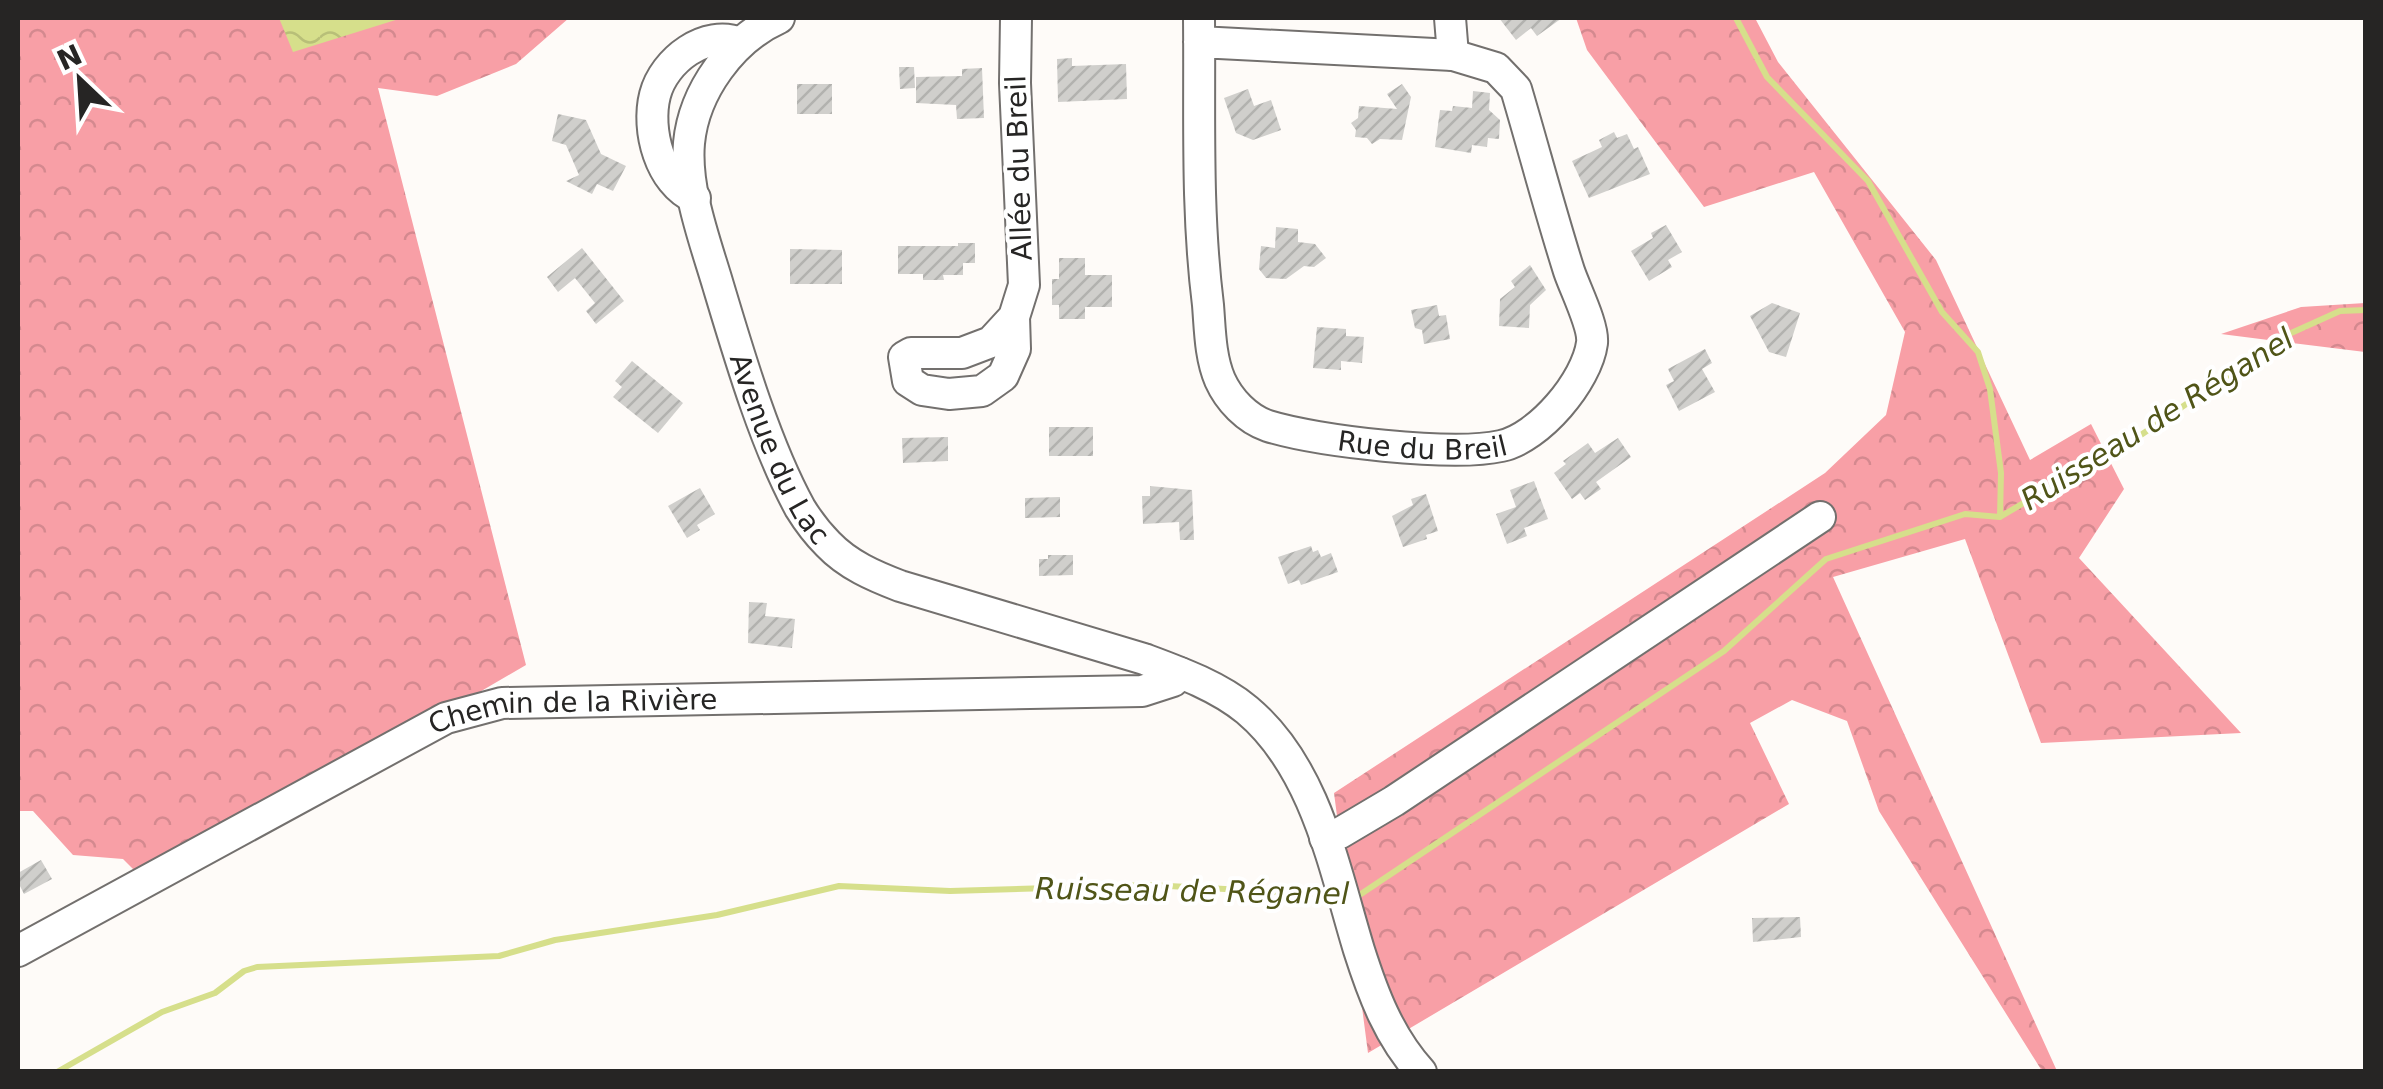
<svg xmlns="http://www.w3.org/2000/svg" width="2383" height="1089" font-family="'DejaVu Sans',sans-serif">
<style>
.forest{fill:url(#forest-crowns)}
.water{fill:url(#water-waves)}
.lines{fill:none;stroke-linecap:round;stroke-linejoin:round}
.stream{stroke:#d6df8b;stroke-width:6}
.building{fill:url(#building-hatch)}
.minor-casing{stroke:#73706e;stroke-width:34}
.minor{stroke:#fff;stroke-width:30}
.labels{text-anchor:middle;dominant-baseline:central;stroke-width:8;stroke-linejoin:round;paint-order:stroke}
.street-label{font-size:28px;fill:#262524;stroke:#fff}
.water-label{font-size:30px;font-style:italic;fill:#505518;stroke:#fff}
</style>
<defs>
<pattern id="forest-crowns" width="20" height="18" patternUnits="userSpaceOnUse" patternTransform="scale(2.5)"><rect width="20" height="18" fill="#f89fa6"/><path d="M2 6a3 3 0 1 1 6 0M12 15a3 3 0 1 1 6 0" fill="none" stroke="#d4898f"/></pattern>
<pattern id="water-waves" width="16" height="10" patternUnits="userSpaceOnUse" patternTransform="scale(2.5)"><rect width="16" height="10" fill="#d6df8b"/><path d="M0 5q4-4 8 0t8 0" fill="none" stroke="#b8bf78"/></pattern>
<pattern id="building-hatch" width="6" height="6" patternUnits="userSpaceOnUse" patternTransform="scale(2.5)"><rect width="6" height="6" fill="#d0cfcc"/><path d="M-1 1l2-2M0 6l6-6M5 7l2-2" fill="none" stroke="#b2b2af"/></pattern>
</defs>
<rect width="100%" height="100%" fill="#fefbf8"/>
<path class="forest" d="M18,18h551l-53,46 -79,32 -59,-8 148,577 -377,220 -26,-26 -50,-4 -40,-44h-15z
M1576,18h179l23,44 158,198 94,200 61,-36 33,65 -45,69 162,175 -200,10 -76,-204 -132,38 224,494h-15l-163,-260 -32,-90 -55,-21 -42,23 39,81 -421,249 -34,-260 491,-320 61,-58 19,-83 -91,-160 -110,35 -117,-157z
M2365,303v49l-144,-18 80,-27z"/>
<path class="water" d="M279,18h123l-109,34z"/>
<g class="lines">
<path class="stream" d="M1736,18l31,59 101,104 74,131 36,40 12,37 11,84 -1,44
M1353,896h5l366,-245 102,-92 139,-45 35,3 74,-44 39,-19 176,-120 51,-23 26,-1
M57,1072l105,-60 53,-19 29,-22 13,-4 242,-11 56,-16 162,-25 122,-29 111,5 200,-6 185,10"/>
</g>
<path class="building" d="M1499,18h63l-25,18 -6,-8 -15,12z
M1072,58v8l54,-2 1,35 -69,3 -1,-43z
M899,67h15l1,21 -15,1z
M982,68l2,50 -27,1 -1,-14 -40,-2v-26l46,-1v-7z
M797,84h35v30h-35z
M1402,84l9,13 -9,43 -22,-1 -8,5 -5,-6 -12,-1 1,-7 -5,-7 7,-5 1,-12 38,3 -10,-15z
M1248,89l6,17 17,-6 10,30 -28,10 -17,-7 -12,-35z
M1473,91l17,2 -1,17 11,10 -1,19 -11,-1 -1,9 -15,-2 -1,8 -36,-6 5,-37 12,1 1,-5 19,2z
M558,114l28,6 15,34 25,12 -13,25 -16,-7 -5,10 -26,-13 13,-6 -13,-30 -14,-4z
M1614,132l3,6 10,-4 7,15 4,-2 12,27 -61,24 -17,-37 30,-14 -3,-7z
M1666,225l16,27 -14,8 4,7 -23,14 -18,-30 22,-13 -2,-5z
M1276,227l22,2v13l17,2 11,14 -12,9 -10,-1 -18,13 -20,-1 -7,-9 2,-23 14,2z
M958,243h17v20h-12v12h-20l1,5h-21v-6h-25v-28h60z
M582,248l42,53 -28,23 -10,-13 9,-8 -20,-25 -17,14 -11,-15z
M790,249l52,1v34h-52z
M1059,258h26v17h27v32h-27v12h-26v-14h-7v-26h7z
M1530,265l16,25 -16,15 -1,23 -30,-2 1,-27 15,-12 -4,-6z
M1772,303l28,10 -14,44 -17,-5 -19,-36z
M1437,305l2,11 7,-1 4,24 -26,5 -2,-14 -7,-2 -4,-18z
M1317,327l29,2v7l18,1 -2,26 -21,-2v9l-28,-2z
M1705,349l7,14 -10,6 13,23 -36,19 -13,-26 8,-4 -6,-12z
M632,361l51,42 -25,30 -45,-36 9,-10 -7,-6z
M1049,427h44v29h-44z
M948,437v24l-45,2 -1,-25z
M1618,438l13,19 -35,25 5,7 -16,11 -5,-7 -8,6 -18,-26 12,-9 -3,-3 25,-18 7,10z
M1534,481l14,38 -24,9 3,8 -20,8 -11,-30 20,-7 -6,-17z
M1150,486l42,4 2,50h-14l-1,-18 -36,2 -1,-28h8z
M700,488l15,26 -18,11 3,5 -13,8 -19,-32z
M1426,494l12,37 -12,4 1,4 -24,8 -11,-31 21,-11 -2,-6z
M1060,497v20l-35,1v-20z
M1311,546l2,6 5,-2 3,7 10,-4 7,19 -37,13 -2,-5 -11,4 -10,-27z
M1048,555h25v20l-34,1v-17h9z
M749,602l18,1 -2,13 30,3 -3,29 -44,-5z
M41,860l11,19 -28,15 -6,-12v-9z
M1800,917l1,20 -48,5 -1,-24z"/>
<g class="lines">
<defs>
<g id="minor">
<path id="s1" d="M779,18c-47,21 -85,73 -90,125 -4,46 16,98 29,142 21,70 47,159 82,223 8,13 18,26 28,36 20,21 46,32 72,42l244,73c35,13 74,27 103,51 69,58 87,158 112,240 14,44 30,87 62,122"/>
<path id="s2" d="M1199,18c1,96 -3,191 9,287 2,24 2,52 12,75 9,20 27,39 48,46 48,15 184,31 233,20 38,-8 86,-65 91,-103 2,-17 -17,-54 -23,-72 -19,-60 -35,-121 -53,-182l-20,-21 -43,-13 -254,-13"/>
<path d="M1450,18l3,37"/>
<path d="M695,198c-35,-15 -49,-68 -40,-103 9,-35 51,-66 85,-52"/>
<path d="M1014,317l-23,25 -29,11h-51l-7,4 4,24 14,9 27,4 33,-3 21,-15 12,-27 -1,-32 10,-32 -9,-202 1,-65"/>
<path d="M1325,838l15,-5 54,-32 426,-284"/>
<path id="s3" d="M18,951l428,-233 56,-15 640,-12 31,-10 7,-8"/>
</g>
</defs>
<use href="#minor" class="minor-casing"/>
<use href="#minor" class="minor"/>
</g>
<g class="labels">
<g class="street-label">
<text transform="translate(1019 168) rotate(-92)">Allée du Breil</text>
<text stroke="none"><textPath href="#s2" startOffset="588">Rue du Breil</textPath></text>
<text stroke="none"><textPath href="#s1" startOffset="482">Avenue du Lac</textPath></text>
<text stroke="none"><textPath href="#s3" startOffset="615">Chemin de la Rivière</textPath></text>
</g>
<g class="water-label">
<text transform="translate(2157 419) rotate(-32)">Ruisseau de Réganel</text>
<text transform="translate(1192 891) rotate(1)">Ruisseau de Réganel</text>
</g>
</g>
<rect width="2383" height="1089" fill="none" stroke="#262524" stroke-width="40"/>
<g transform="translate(80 80) rotate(335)" stroke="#ffffff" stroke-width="8" paint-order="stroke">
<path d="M0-8L18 38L0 25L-18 38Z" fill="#262524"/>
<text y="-15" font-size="28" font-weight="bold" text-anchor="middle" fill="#262524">N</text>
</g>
</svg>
